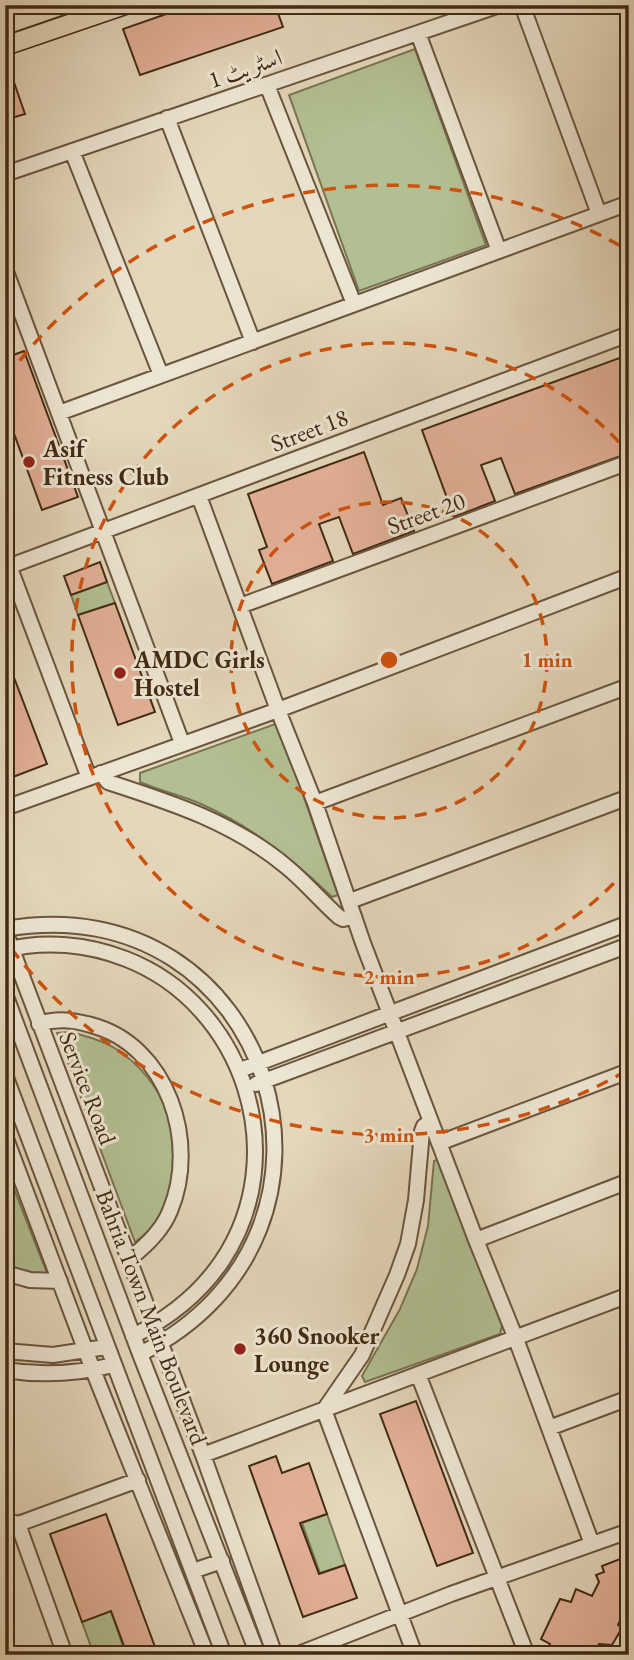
<svg xmlns="http://www.w3.org/2000/svg" width="634" height="1660" font-family="'EB Garamond',Amiri,serif">
<style>
.green{fill:#b2bf92;stroke:#7a7452;stroke-width:2}
.building{fill:#e2b097;stroke:#412a13;stroke-width:2}
.lines{fill:none;stroke-linecap:round;stroke-linejoin:round}
.minor-casing{stroke:#6a553d;stroke-width:18}
.major-casing{stroke:#412a13;stroke-width:21}
.minor{stroke:#ede5d3;stroke-width:14}
.major{stroke:#e4d7bb;stroke-width:18}
.ring{fill:none;stroke:#cf520d;stroke-width:3.5;stroke-dasharray:12 9}
.poi-dot{fill:#8f2418;stroke:#ede5d3;stroke-width:2.5}
.labels{text-anchor:middle;dominant-baseline:central;stroke-width:6;stroke-linejoin:round;paint-order:stroke}
.street-label{font-size:24px;fill:#412a13;stroke:#ede5d3}
.poi-label{font-size:24px;font-weight:bold;fill:#412a13;stroke:#ede5d3;text-anchor:start}
.centre{fill:#cf520d;stroke:#ede5d3;stroke-width:3.5}
.ring-label{font-size:21px;text-anchor:middle;font-weight:bold;fill:#cf520d;stroke:#ede5d3;stroke-width:6;stroke-linejoin:round;paint-order:stroke}
</style>
<rect width="100%" height="100%" fill="#e4d7bb"/>
<filter id="stains"><feTurbulence type="fractalNoise" baseFrequency=".00286" numOctaves="4"/><feColorMatrix values="0 0 0 0 .2 0 0 0 0 .09 0 0 0 0 .02 0 0 0 .5 -.17"/></filter>
<radialGradient id="worn" r=".72"><stop offset=".6" stop-color="#630" stop-opacity="0"/><stop offset="1" stop-color="#630" stop-opacity=".3"/></radialGradient>
<path class="green" d="M415,49l71,196 -127,46 -70,-196z
M107,582l8,21 -37,12 -7,-20z
M278,723l60,172 -6,2c-39,-38 -81,-71 -131,-93 -20,-9 -41,-13 -61,-22v-9z
M71,1032c14,4 32,8 45,17 46,30 71,87 54,140 -7,22 -15,40 -35,53l-78,-209z
M442,1158l60,168 -2,8 -135,48 -3,-6 38,-67 17,-40 11,-43 6,-65z
M5,1166l42,107 -7,2 -35,-8z
M327,1514l18,51 -25,8 -18,-50z
M105,1594l33,7 -27,11 12,34 -29,9 -12,-33 29,-11z"/>
<path class="building" d="M192,5h83l8,22 -143,48 -17,-46z
M7,62l18,52 -20,6v-57z
M24,351l54,146 -36,13 -37,-101v-51z
M625,356l4,12v43l-6,2 6,16v24l-114,41 -14,-36 -20,7 14,36 -41,16 -32,-87z
M364,452l19,53 18,-7 13,33 -61,23 -14,-37 -20,7 14,37 -61,23 -13,-34 8,-3 -19,-53z
M100,562l7,20 -36,13 -7,-19z
M115,603l40,109 -37,13 -40,-110z
M5,654l42,110 -42,16z
M416,1401l57,152 -36,13 -57,-152z
M276,1456l6,17 27,-10 18,51 -27,9 19,51 26,-9 12,33 -54,19 -54,-151z
M106,1514l29,79 23,62h-55l21,-9 -13,-35 -29,11 -32,-88z
M620,1559l6,17 3,-1v26l-11,24 4,3 -10,17 -13,-1 -5,11h-49l5,-11 -9,-5 19,-40 11,3 5,-13 16,7 7,-14 -3,-7 8,-3 -2,-6z"/>
<g class="lines">
<defs>
<path id="minor" d="M522,5l77,209
M418,33l81,218
M267,85l87,219
M167,118l86,224
M72,151l89,224
M5,174l495,-169
M5,269l177,474
M59,413l570,-210
M199,496l79,214 37,93 48,140 113,297 40,99 76,205
M5,555l84,223
M5,568l624,-234
M240,606l389,-144
M101,773l7,9c65,21 127,41 180,86 18,15 33,33 51,49l4,2 11,-3
M315,803l314,-117
M5,808l273,-98 351,-134
M350,901l279,-104
M5,929c265,-47 379,303 135,425
M5,931l198,524 72,200
M5,950c40,-10 83,-6 121,9 118,46 167,196 96,302 -23,34 -53,57 -89,75
M5,994l135,360 118,301
M39,1024c18,-6 34,-4 52,1 77,20 108,118 79,186 -8,20 -24,35 -41,48
M240,1070l389,-147
M5,1075l219,580
M256,1084l373,-139
M5,1136l88,234 114,285
M439,1143l190,-72
M476,1240l153,-59
M5,1273l25,7 30,1
M5,1351l48,4 53,-8
M5,1370c37,6 72,4 108,-5
M418,1374l109,281
M549,1428l80,-30
M203,1455l426,-160
M5,1520l13,4 47,131
M10,1527l128,-47
M193,1571l29,-10
M296,1655l155,-61 178,-63
M415,1655l-91,-245 38,-55 35,-80 11,-31 8,-44 6,-69 2,-5 7,-4"/>
<path id="major" d="M5,25l58,-20
M5,46l120,-41"/>
</defs>
<use href="#minor" class="minor-casing"/>
<use href="#major" class="major-casing"/>
<use href="#minor" class="minor"/>
<use href="#major" class="major"/>
</g>
<g class="ring">
<circle cx="389" cy="660" r="158"/>
<path d="M628 868A317 317 0 1 1 628 452"/>
<path d="M626 1071A475 475 0 0 1 7 943M7 377A475 475 0 0 1 626 249"/>
</g>
<g class="poi-dot">
<circle cx="29" cy="462" r="7"/>
<circle cx="120" cy="673" r="7"/>
<circle cx="240" cy="1349" r="7"/>
</g>
<g class="labels">
<g class="street-label">
<text transform="translate(245 68) rotate(-19)">اسٹریٹ 1</text>
<text transform="translate(309 430) rotate(-21)">Street 18</text>
<text transform="translate(426 513) rotate(-20)">Street 20</text>
<text transform="translate(88 1088) rotate(69)">Service Road</text>
<text transform="translate(152 1317) rotate(69)">Bahria Town Main Boulevard</text>
</g>
<g class="poi-label">
<text x="43" y="448">Asif<tspan x="43" dy="28">Fitness Club</tspan></text>
<text x="134" y="659">AMDC Girls<tspan x="134" dy="28">Hostel</tspan></text>
<text x="254" y="1335">360 Snooker<tspan x="254" dy="28">Lounge</tspan></text>
</g>
</g>
<circle cx="389" cy="660" r="10" class="centre"/>
<g class="ring-label">
<text x="547" y="667">1 min</text>
<text x="389" y="984">2 min</text>
<text x="389" y="1142">3 min</text>
</g>
<rect width="634" height="1660" fill="none" stroke="#e4d7bb" stroke-width="28"/>
<rect x="7" y="7" width="620" height="1646" fill="none" stroke="#412a13" stroke-width="3.5"/>
<rect x="14" y="14" width="606" height="1632" fill="none" stroke="#412a13" stroke-width="2"/>
<rect width="100%" height="100%" filter="url(#stains)"/>
<rect width="100%" height="100%" fill="url(#worn)"/>
</svg>
